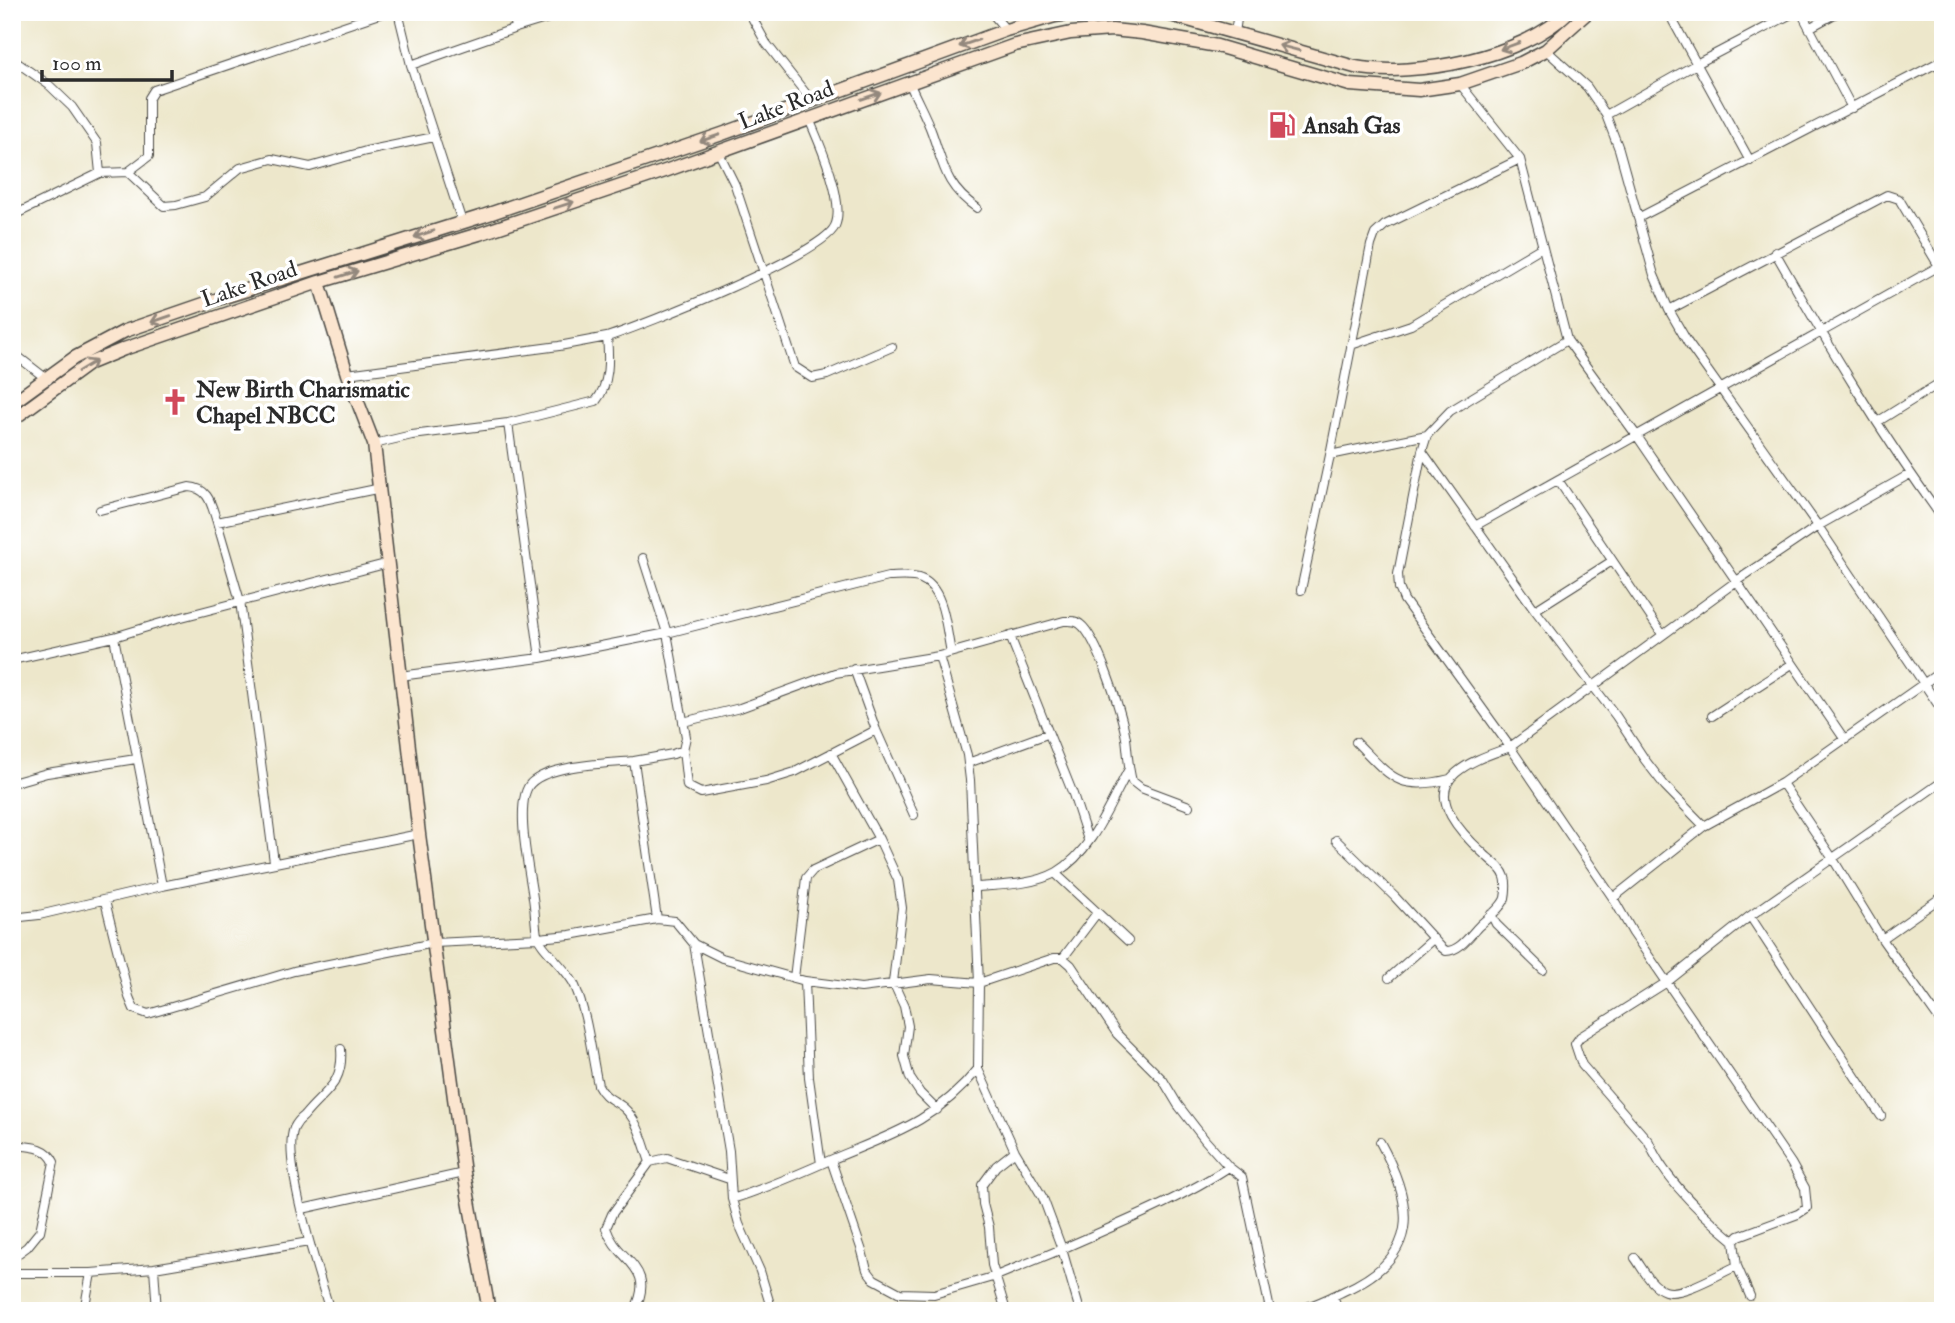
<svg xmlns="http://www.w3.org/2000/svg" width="1955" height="1323" font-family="'IM FELL Double Pica',serif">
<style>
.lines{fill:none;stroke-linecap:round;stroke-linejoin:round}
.street-casing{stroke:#484743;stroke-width:10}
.secondary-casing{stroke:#484743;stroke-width:15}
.street{stroke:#fff;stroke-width:8}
.secondary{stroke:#fbe5cf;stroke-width:12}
.oneway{stroke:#93887d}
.labels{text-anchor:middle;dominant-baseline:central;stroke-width:7;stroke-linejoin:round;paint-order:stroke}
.street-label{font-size:23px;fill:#2b2b2b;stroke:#fff}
.poi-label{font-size:23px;font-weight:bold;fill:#2b2b2b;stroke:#fff;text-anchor:start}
</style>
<rect width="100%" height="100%" fill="#fff"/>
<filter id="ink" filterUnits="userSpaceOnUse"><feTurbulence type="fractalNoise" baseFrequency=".0143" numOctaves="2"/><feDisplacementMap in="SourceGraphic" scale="14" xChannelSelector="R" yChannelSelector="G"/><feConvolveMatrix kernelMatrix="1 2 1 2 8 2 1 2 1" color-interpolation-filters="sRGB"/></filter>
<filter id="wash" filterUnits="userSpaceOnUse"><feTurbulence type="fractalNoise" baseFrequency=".00686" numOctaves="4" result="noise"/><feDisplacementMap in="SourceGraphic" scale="28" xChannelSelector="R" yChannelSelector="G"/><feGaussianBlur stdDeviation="1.57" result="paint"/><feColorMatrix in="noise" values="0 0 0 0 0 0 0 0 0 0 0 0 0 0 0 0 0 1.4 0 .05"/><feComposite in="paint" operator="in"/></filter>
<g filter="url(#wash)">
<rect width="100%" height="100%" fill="#ede7cb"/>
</g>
<g filter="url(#ink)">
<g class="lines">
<defs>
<path id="street" d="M398,12l13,53 51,157
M513,12l3,16
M749,12l17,31 45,57
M991,12l15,18
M1674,12l-1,9 77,140
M1801,12l51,96
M1809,28l29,-16
M1235,33l3,-21
M1546,50l41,37 19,28 13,34 35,126 15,35 19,33 130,183 125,186
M12,59l37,26 23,22 25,36 3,30
M1937,63l6,12
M411,65l105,-37 52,-16
M909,82c7,17 17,34 23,51 12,34 14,54 45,75
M1460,84l60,75 47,181 -117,71 -23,24 -5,16 -24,123 1,14 5,12 106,147 103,151 20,35 158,230 14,25 2,20 -9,6 -59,22 -5,5 3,25 13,30
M1606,115l94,-53 95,-50
M719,153l16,32 60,182 17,11 15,-3 65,-28
M128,172l21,-16v-58l5,-8 231,-78
M12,216l88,-43 28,-1 36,34 12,-1 29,-8 35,-29 32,-9 38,8 56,-16 68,-14
M1638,218l305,-158
M1775,252c52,91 106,182 168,267
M1669,310l218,-115 12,4 44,74
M1567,340l70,96 208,304
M1351,345l60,-20 131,-78
M12,352l36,28
M347,374l212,-28 48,-9
M1877,422l66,-41
M508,423l32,235
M374,444l38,-9 96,-12 88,-22c14,-17 13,-43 11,-64 37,-12 215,-82 228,-111 11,-24 -16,-84 -26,-107
M1422,451l113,159 81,106 29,44 20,26 39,40 78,-43 161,-113
M1330,455l97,-20
M1558,480l104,154
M100,510l89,-23c20,1 22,17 28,35l164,-34
M217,522l23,79 34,261
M1475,526l468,-262
M643,558l24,75 19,104 -3,13 -10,4 -39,7 23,158
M1301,590l29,-135 41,-210 4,-11 10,-9 135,-66
M1535,610l77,-49
M1010,636l63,158 15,46
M114,637l48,249
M12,660l102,-23 60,-18 215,-56
M854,669l22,61 38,85
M400,676l140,-18 127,-25 221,-56c10,0 24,-2 33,2 24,9 25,52 30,73
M1712,716l80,-52
M683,722l57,-14 95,-35 104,-17 125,-35c6,0 11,-1 16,3 18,13 42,91 46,114 2,15 2,29 6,43l9,7 48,18
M1356,742c35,35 42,50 94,37
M683,750l4,36 14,7 65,-12 29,-9 81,-42
M831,753l48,86 19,41 4,28 -9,74 11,24 4,20 -4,30 6,22 10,15 17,17
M634,761c-27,3 -83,3 -103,22 -18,18 -1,91 2,115 2,12 2,25 4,37 3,13 31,34 38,51 13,31 16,67 23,99 6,12 14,14 25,22 16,14 20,36 27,55
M968,763l79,-29
M12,783l35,-10 89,-14
M1782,783l51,76 49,80 61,86
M1336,840l59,57 46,50 5,4c14,0 24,-16 33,-25 8,-8 23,-18 26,-28 1,-5 2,-16 0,-21 -3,-10 -15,-17 -22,-24 -19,-17 -57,-55 -27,-80 15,-13 36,-19 54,-26l228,-167 80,-54 92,-52
M1055,873l73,68
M976,887c26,-2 58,-2 81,-15 35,-20 53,-69 72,-103
M1613,898l91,-72
M105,901l24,96 5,12 14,5 146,-43 140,-28 104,-5 32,-3 87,-16 18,2 19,23 28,14 83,23 56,7 70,-9 48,4 75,-25h9l8,7 46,69 46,46 15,25 27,35 24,27 13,10 27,128 -1,6
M1491,914l5,10 47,46
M1750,916l131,200
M12,918l27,-3 123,-29 257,-52
M1882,939l61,-43
M694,944l35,207 3,48 7,25 21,47 12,40
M1063,958l34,-45
M794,978l12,-100 7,-8 66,-31
M1389,978l44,-39
M805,981l4,97 12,86
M978,1069l37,82 28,47 19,51c56,-25 115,-48 167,-82
M12,1145c17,2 34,0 42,17l-14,69 -13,16 -15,11
M831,1160l31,91 5,19 7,9 26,14 34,1 62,-18 66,-27 18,62
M732,1199c33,-10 64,-24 96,-38 61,-26 106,-38 150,-92l1,-86 -9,-203 -3,-25 -28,-99
M302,1209l162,-36
M1734,1241c-29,-24 -72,-64 -85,-99l-67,-77 -7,-21 5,-7 87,-55 83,-66 193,-135
M1635,1258c8,11 16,28 30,33 17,6 55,-18 72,-25
M154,1268l3,43
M12,1273h79l63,-5 155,-26
M1333,1296l6,15
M84,1311l7,-38
M330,1311c-11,-36 -49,-152 -36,-183 2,-4 6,-9 10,-12 20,-25 40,-31 37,-67
M634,1311c24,-45 -17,-49 -28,-83l6,-14 38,-52 17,-4 62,21
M1006,1311l-14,-46 -3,-38 -6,-23 -1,-19 14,-19 19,-15
M1294,1311c17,-4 33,-12 50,-20 76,-34 72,-83 36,-149"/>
<path id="secondary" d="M1160,12l195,55c60,11 169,-10 213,-55
M319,282l28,92 27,70 45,390 45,339 25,138
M12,403l62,-45 51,-27 96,-33 262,-82 239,-82 284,-104 49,-14 27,-4
M12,420l78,-57 34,-14 195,-67 160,-48 186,-63 350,-126 56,-12 41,-3 30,3 75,13 133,39 69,5 41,-6 61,-21 25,-13 42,-38"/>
</defs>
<use href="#street" class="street-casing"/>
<use href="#secondary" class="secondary-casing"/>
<use href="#street" class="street"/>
<use href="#secondary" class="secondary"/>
</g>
<defs><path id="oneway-shaft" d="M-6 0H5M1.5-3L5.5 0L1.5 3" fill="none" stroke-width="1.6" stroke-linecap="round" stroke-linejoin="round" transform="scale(1.75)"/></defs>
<g class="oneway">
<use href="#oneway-shaft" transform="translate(969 43) rotate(161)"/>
<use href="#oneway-shaft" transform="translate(1510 46) rotate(160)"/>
<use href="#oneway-shaft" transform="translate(1289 48) rotate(-165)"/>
<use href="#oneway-shaft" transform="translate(871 96) rotate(-19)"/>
<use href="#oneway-shaft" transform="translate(710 138) rotate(161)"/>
<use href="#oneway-shaft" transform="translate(564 205) rotate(-18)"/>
<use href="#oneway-shaft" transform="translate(424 234) rotate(162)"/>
<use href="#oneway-shaft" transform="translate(348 274) rotate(-17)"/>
<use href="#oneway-shaft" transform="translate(161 319) rotate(161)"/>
<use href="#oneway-shaft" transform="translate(87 366) rotate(-31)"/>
</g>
</g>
<defs>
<symbol id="fuel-bare" viewBox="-9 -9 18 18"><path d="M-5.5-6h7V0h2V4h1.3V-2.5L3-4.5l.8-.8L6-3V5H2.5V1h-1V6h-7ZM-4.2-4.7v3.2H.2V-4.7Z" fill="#d1495b" stroke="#fff" stroke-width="2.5" paint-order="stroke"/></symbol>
<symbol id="church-bare" viewBox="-9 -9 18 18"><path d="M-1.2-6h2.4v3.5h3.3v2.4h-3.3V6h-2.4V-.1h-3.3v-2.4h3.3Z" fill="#d1495b" stroke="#fff" stroke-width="2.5" paint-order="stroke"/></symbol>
</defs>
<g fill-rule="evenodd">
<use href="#fuel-bare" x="1263" y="106" width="38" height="38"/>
<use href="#church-bare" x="156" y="383" width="38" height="38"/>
</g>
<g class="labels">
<g class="street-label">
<text transform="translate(786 105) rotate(-21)">Lake Road</text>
<text transform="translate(249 284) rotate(-19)">Lake Road</text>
</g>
<g class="poi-label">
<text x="1303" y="125">Ansah Gas</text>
<text x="196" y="389">New Birth Charismatic<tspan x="196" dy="26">Chapel NBCC</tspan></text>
</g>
</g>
<rect width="1955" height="1323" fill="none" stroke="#fff" stroke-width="42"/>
<path d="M42 70v10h130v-10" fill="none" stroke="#2b2b2b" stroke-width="3.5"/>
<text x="52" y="70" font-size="21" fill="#2b2b2b" stroke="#ffffff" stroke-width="5" paint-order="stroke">100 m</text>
</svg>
